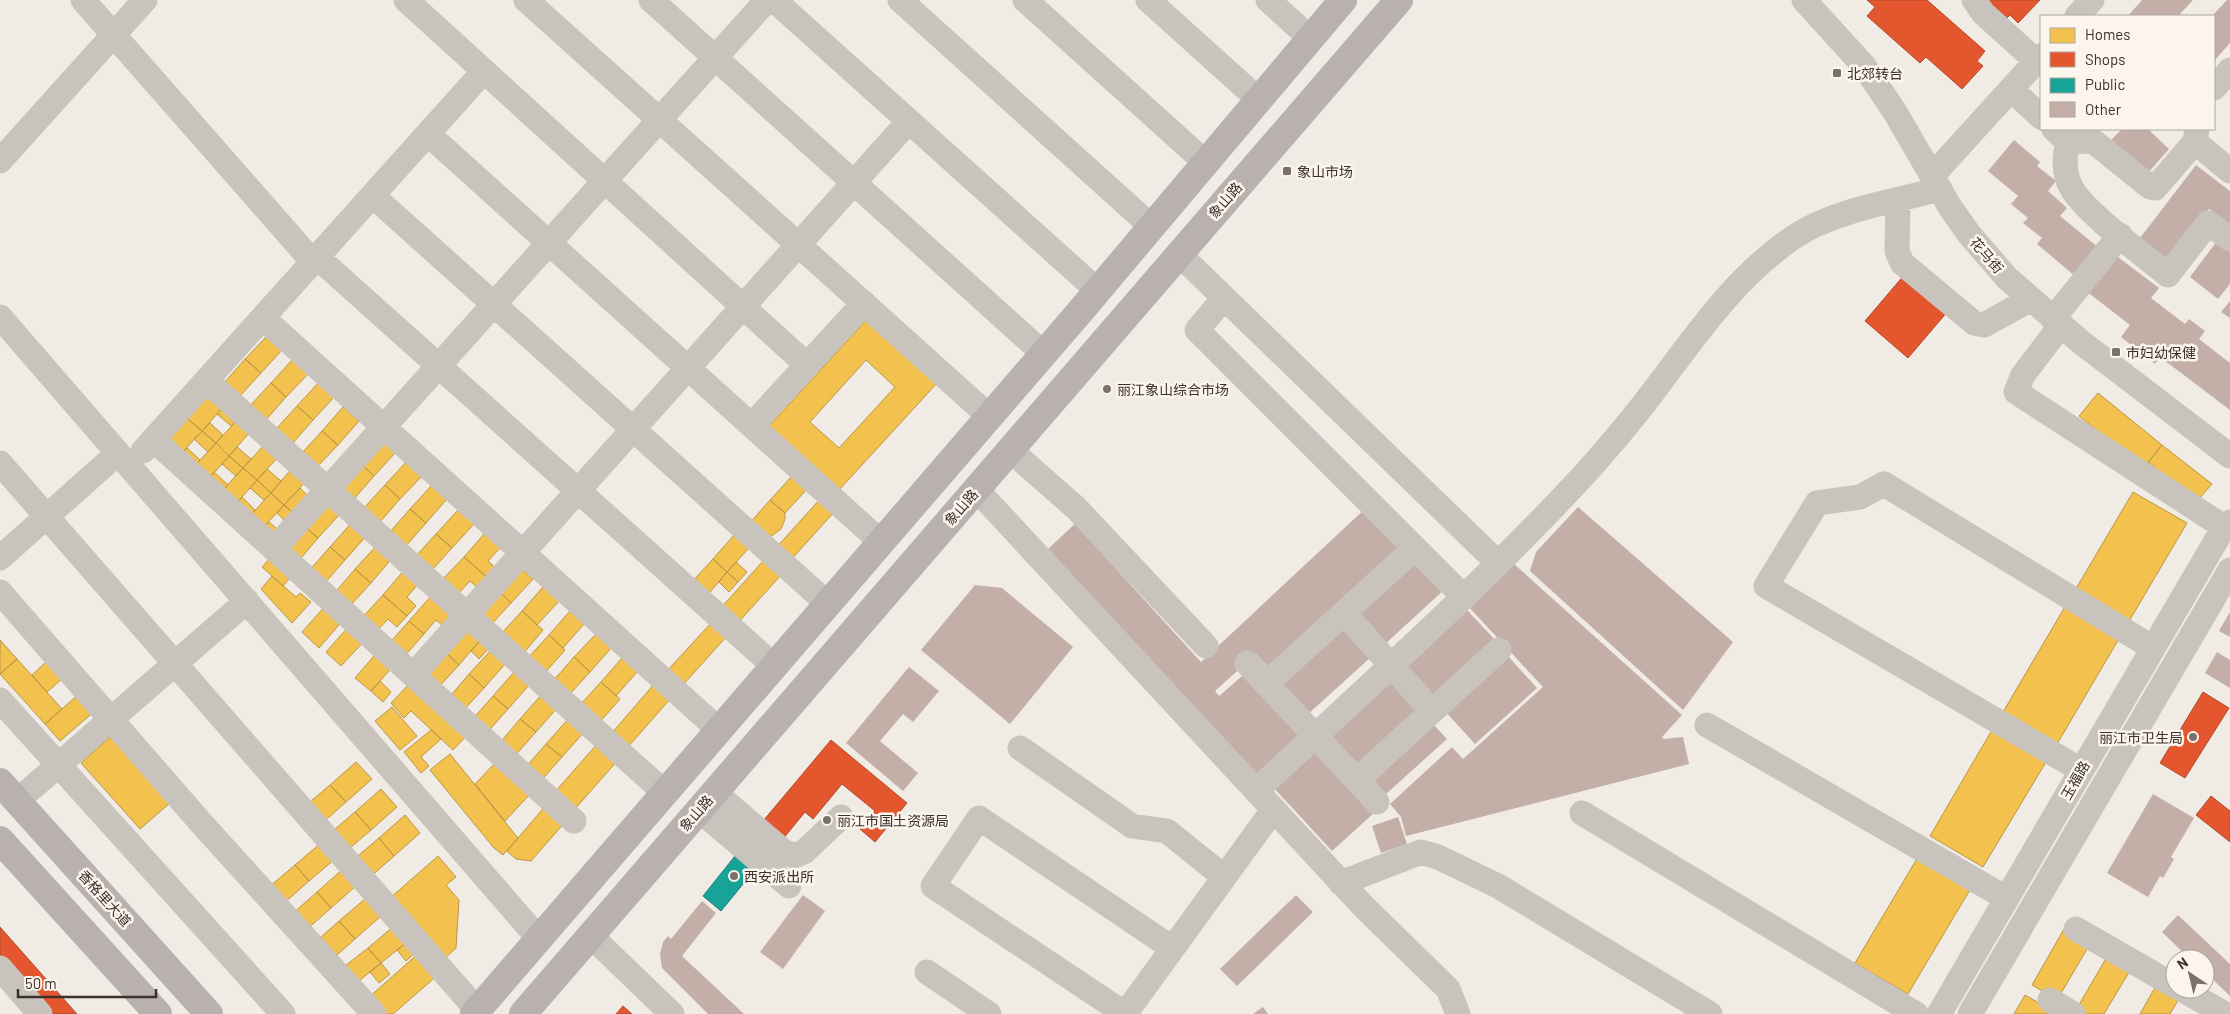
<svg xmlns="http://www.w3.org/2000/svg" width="2230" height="1014" font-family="Barlow,'Noto Sans SC',sans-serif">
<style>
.homes{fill:#f2c14e;stroke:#bb9644;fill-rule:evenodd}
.shops{fill:#e4572e;stroke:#b14b2d}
.public{fill:#17a398;stroke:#228077}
.building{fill:#c3afa7}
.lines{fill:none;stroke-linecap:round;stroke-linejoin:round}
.minor{stroke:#c9c3be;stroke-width:25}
.major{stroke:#b8b1ad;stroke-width:28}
.poi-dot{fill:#7a716c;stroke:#fbf5ee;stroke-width:2}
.labels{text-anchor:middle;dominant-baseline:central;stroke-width:5;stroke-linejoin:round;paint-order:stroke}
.poi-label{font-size:14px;fill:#3b302b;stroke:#fbf5ee;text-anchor:start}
.street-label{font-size:14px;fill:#3b302b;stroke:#fbf5ee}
</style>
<rect width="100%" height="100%" fill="#f0ebe5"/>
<path class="homes" d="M869,317l70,64 -100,109 -70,-64zM866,360l29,27 -56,61 -29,-26z
M267,336l15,14 -21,23 -16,-14z
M245,359l16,14 -22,24 -15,-14z
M292,360l16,14 -22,23 -15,-14z
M319,382l16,14 -22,24 -16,-14z
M271,383l15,14 -21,24 -16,-14z
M211,393l14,12 -23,26 -14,-12z
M2098,393l64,52 -18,23 -65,-52z
M225,405l14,13 -8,8 -14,-12z
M297,406l16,14 -21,24 -16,-15z
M343,407l16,14 -21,24 -16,-14z
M239,418l13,12 -23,26 -13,-13z
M188,419l14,12 -23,25 -14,-12z
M210,423l13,12 -7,8 -14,-12z
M202,431l14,12 -8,9 -14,-13z
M322,431l16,14 -22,23 -15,-14z
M380,438l16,14 -22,24 -15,-14z
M216,443l13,13 -22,25 -14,-13z
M266,443l14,12 -23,25 -14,-12z
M2162,445l50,39 -15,17 -49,-39z
M237,447l14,12 -8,9 -14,-12z
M187,448l13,12 -7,8 -14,-12z
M229,456l14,12 -7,8 -14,-12z
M359,462l15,14 -21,24 -16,-15z
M406,462l16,14 -22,23 -15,-14z
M293,467l14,13 -23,25 -13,-12z
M243,468l14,12 -23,26 -14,-13z
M267,469l14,12 -10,12 -14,-13z
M214,472l14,13 -8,8 -13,-12z
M793,475l15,13 -23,25 -15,-13z
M257,480l14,13 -7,7 -14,-12z
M385,485l15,14 -21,24 -16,-14z
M432,485l15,14 -21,24 -16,-14z
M300,488l13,13 -15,16 -14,-12z
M2133,492l54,31 -59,100 -54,-31z
M271,493l13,12 -23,25 -13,-12z
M242,497l13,13 -7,8 -14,-12z
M822,497l14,13 -48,53 -14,-13z
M326,499l15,14 -23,25 -15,-13z
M770,500l15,13v6l-4,10 -11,8 -22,-12z
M284,505l14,12 -8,9 -13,-13z
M410,509l16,14 -21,24 -16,-14z
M458,510l16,14 -22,24 -16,-14z
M353,521l15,13 -23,26 -15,-13z
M269,522l14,12 -22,-4z
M303,525l15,13 -22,26 -15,-13z
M485,533l16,14 -13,14 11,10 -8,10 -27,-24z
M436,534l16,14 -21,23 -16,-14z
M735,534l15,13 -23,25 -14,-13z
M378,544l15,13 -22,26 -16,-14z
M330,547l15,13 -22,25 -15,-13z
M274,554l21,18 -12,14 -21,-19z
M464,557l27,24 -10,10 -11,-10 -12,13 -16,-14z
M713,559l14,13 -22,26 -15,-14z
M764,560l17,15 -45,50 -17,-15z
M736,562l11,10 -9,10 -11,-10z
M517,565l16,14 -22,24 -15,-15z
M355,569l16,14 -23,25 -15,-13z
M405,569l15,13 -13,15 9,9 -9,10 -24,-21z
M727,572l11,10 -9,10 -10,-10z
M272,576l24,21 4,-4 11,9 -19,21 -31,-34z
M543,587l16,14 -22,24 -15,-14z
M496,588l15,15 -21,23 -16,-14z
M383,595l24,21 -10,11 -9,-8 -13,14 -15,-13z
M432,595l26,23 -10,12 -12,-10 -12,14 -15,-13z
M327,604l17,15 -25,29 -17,-16z
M2066,605l54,32 -63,107 -54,-32z
M522,611l21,19 -21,25 -22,-20z
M570,611l14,13 -21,24 -14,-13z
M409,621l15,13 -22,25 -15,-13z
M712,622l15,14 -45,50 -16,-14z
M350,625l16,14 -25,27 -15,-14z
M466,626l15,13 -22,26 -15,-14z
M597,633l15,14 -22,25 -16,-15z
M549,635l16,15 -22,25 -17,-15z
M481,639l9,8 -11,12 -8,-8z
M0,640l17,19 -17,15z
M492,649l15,13 -23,26 -15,-14z
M379,650l16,14 -24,27 -16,-13z
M444,651l15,14 -23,25 -15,-13z
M574,657l16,15 -22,24 -16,-14z
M622,658l15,14 -21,24 -15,-14z
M17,659l45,50 -17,15 -45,-50z
M47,661l16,17 -16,14 -15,-17z
M515,671l15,13 -22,25 -15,-13z
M469,674l15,14 -23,25 -14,-13z
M413,680l57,52 -17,18 -42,-39 -7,7 -13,-15z
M380,681l11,11 -8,10 -12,-11z
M601,682l19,17 -21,24 -20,-17z
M655,683l16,15 -44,50 -16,-14z
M80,693l16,17 -36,31 -15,-17z
M543,693l15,14 -22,25 -16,-13z
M493,696l15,13 -23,26 -15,-13z
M392,707l25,29 -17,14 -25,-29z
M569,718l15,14 -22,25 -16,-13z
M520,719l16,13 -23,26 -15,-13z
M431,730l10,9 -20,18 8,9 -8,7 -17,-21z
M1992,730l54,32 -63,105 -53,-31z
M111,736l59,67 -30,26 -59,-66z
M598,743l20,17 -44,50 -20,-17z
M546,744l16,13 -23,26 -15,-14z
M450,754l68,84 -15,17 -9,-7 -64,-78z
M498,760l34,32 -27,29 -30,-37z
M356,762l16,17 -26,23 -16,-17z
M330,785l16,17 -26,23 -16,-18z
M381,789l16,18 -26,23 -16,-18z
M547,804l19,17 -35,40 -15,-2 -9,-8z
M355,812l16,18 -27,23 -16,-18z
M405,815l15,18 -26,23 -15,-18z
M379,838l15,18 -26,23 -16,-18z
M322,842l14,16 -27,23 -14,-16z
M438,856l18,21 -10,8 13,15 -3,48 -13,12 -54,-61z
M1918,857l53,31 -63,106 -53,-31z
M295,865l14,16 -26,23 -14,-17z
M343,869l14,16 -26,23 -14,-16z
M317,892l14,16 -26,23 -14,-16z
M366,898l15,18 -26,23 -16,-18z
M339,921l16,18 -26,23 -16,-18z
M394,926l13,16 -26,21 -13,-15z
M2064,929l26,15 -33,56 -25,-15z
M407,942l9,10 -10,9 -9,-11z
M368,948l13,15 -27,22 -13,-16z
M420,952l19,22 -46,40h-11l-14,-16z
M2108,955l23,14 -27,45h-20l-8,-4z
M381,963l9,11 -11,9 -9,-11z
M2157,984l23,13 -10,17h-30z
M2025,995l26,15 -2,4h-35z"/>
<path class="shops" d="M1867,0h60l58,51 -8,10 6,5 -21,23 -36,-32 -6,6 -53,-47 8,-9z
M1987,0h53l-22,23 -8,-8 -9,9z
M1905,274l43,37 -40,47 -43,-37z
M2203,692l26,16 -44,70 -25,-15z
M831,740l76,63 -32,39 -15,-13 15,-18 -33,-27 -29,35 -8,-7 -36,44 -21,-17z
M2211,796l19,15v31l-34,-27z
M0,927l77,87h-29l-48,-55z
M623,1006l9,8h-16z"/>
<path class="public" d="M747,841l19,15 -45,55 -18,-15z"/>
<path class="building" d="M2142,0h51l-15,16h-50z
M2227,0h3v43l-16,18v-45h-2z
M2122,129h30l-2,2 19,18 -22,25 -37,-33z
M2014,140l26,22 -3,4 19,15 -8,10 19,17 -7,8 39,32 -24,28 -38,-32 5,-6 -19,-15 5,-5 -17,-14 7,-8 -30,-25z
M2196,165l34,26v34l-21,-16 -40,52 -29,-23z
M2217,241l13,10v33l-12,15 -28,-22z
M2114,254l45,34 -8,10 34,26 4,-5 16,12 -6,8 31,24v47l-70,-53 -5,7 -34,-27 9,-12 -44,-34z
M2230,301v17l-9,-6z
M1368,506l38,41 -134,124 -16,-17 -41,37 4,5 29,-25 55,60 -48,44 -207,-226 30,-28 10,17 113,124z
M1578,507l155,135 -50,68 -153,-139 6,-19z
M1418,558l28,30 -62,57 -28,-31z
M1513,563l169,152 -20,22 2,2 19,-2 6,27 -283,72 -5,-19 -11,-13 62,-57 11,12 80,-72 -75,-81z
M975,585l27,3 71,59 -63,77 -89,-74z
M1467,610l32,34 -62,56 -32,-34z
M2230,612v25l-11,-6z
M1342,626l28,32 -63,57 -28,-31z
M2217,652l13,8v28l-25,-15z
M1506,654l31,34 -62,56 -31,-34z
M909,667l30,24 -26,31 -10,-8 -23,27 38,32 -15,18 -57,-48z
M1391,679l31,35 -62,56 -31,-34z
M1432,723l15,16 -61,55 -15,-17z
M1317,747l58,65 -43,39 -59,-64z
M2153,794l41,24 -23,39 3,2 -11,19 -3,-2 -12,21 -41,-24z
M1398,817l9,27 -26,9 -9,-27z
M803,895l22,16 -42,58 -23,-17z
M1296,895l17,17 -76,74 -17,-17z
M702,901l14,12 -34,43 62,58h-36l-46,-46 -2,-14 3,-12 5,-6 3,3z
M2178,915l52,49v32l-25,-24v-13h-15l-28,-27z
M1263,1007l5,7h-15z"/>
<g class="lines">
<path class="minor" d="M83,0l230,262
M406,0l401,365
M526,0l464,417
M651,0l393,354
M774,0l324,291
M900,0l252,227
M1025,0l181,163
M1148,0l111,100
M1268,0l43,39
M1804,0l60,66 31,46 55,95 19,27 38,44 75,65 148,113
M1974,0l9,13 53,48
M2077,16l15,-16
M2214,88l16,-18
M2011,89l30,28
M2054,129l14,13c-4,15 -5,30 3,45 12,24 74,69 97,88l40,-52 22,16
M428,134l453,408
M2068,142l25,-1 57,46 5,1 40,-46 2,-13
M2195,142l35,29
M0,161l145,-161
M1932,176l109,-120
M373,196l455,408
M1898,201l-1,50 5,12 72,60 10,2 47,-26
M1179,254l319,309
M318,258l456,408
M1224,298l-27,32 266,266
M0,317l539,622
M263,318l456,412
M2053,319l67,-84
M2061,325l-38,50 -7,17 208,135
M207,381l458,412
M752,425l112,-122
M154,440l420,381
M1010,450l66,58 130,138
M143,451l341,-380
M0,463l477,547
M976,489l388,418 84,82 10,25
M274,549l493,-549
M0,558l118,-105
M0,592l202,232 172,190
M1344,613l88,98
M1247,663l130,139
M413,675l496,-554
M1266,684l149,-136
M0,700l283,314
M1707,725l299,173
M1020,748l112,78 35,5 57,46
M2081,770l-315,-184 51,-83 43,-6 24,-13 269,164
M1357,780l142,-130
M1256,791c110,-103 223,-203 326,-314 28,-31 55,-63 80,-97 39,-52 77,-106 132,-143 40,-27 99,-35 146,-48
M714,792l69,59 11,5 10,-4 37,-35
M17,801l230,-200
M699,810l90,76
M1582,813l334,201
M1341,883l80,-31 17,5 60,29 212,128
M2076,929l99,57
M591,936l81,78
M0,968l40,46
M927,972l62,42
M2181,989l44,25
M2050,1000l23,14
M1125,1014l-192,-128 46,-68 193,130
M1125,1014l148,-204
M1939,1014l285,-487 6,-5
M1970,1014l260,-444"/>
<path class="major" d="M0,782l209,232
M0,840l158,174
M474,1014l604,-700 265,-314
M523,1014l876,-1014"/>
</g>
<g class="poi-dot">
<rect x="1832" y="68" width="10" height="10" rx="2.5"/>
<rect x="1282" y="166" width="10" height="10" rx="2.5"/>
<rect x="2111" y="347" width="10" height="10" rx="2.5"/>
<circle cx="1107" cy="389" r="5"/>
<circle cx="2193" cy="737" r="5"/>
<circle cx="827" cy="820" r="5"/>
<circle cx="734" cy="876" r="5"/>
</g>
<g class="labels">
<g class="poi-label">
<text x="1847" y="73">北郊转台</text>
<text x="1297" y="171">象山市场</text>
<text x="2126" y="352">市妇幼保健</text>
<text x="1117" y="389">丽江象山综合市场</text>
<text x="2183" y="737" text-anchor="end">丽江市卫生局</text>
<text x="837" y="820">丽江市国土资源局</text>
<text x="744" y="876">西安派出所</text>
</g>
<g class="street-label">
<text transform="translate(1225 200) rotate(-49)">象山路</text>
<text transform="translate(1987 255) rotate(49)">花马街</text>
<text transform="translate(961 507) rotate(-49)">象山路</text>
<text transform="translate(2075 780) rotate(-60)">玉福路</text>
<text transform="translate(696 813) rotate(-49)">象山路</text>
<text transform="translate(105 898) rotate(48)">香格里大道</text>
</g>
</g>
<rect x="2040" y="15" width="175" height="115" fill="#fbf5ee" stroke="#aea6a0"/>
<rect x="2050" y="28" width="25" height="15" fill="#f2c14e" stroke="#aea6a0"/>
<text x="2085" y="40" font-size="15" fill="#3b302b">Homes</text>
<rect x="2050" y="52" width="25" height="15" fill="#e4572e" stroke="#aea6a0"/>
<text x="2085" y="65" font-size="15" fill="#3b302b">Shops</text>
<rect x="2050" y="78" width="25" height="15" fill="#17a398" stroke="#aea6a0"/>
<text x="2085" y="90" font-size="15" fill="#3b302b">Public</text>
<rect x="2050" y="102" width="25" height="15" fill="#c3afa7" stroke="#aea6a0"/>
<text x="2085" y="115" font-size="15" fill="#3b302b">Other</text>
<g transform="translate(2190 974) rotate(325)"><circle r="24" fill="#fbf5ee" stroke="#aea6a0"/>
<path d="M0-4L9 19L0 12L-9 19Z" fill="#7a716c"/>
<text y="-8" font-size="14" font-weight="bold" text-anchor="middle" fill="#3b302b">N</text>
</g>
<path d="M18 989v8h138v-8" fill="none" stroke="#3b302b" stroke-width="2.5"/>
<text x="25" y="989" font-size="15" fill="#3b302b" stroke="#fbf5ee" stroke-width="4" paint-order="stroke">50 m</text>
</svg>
